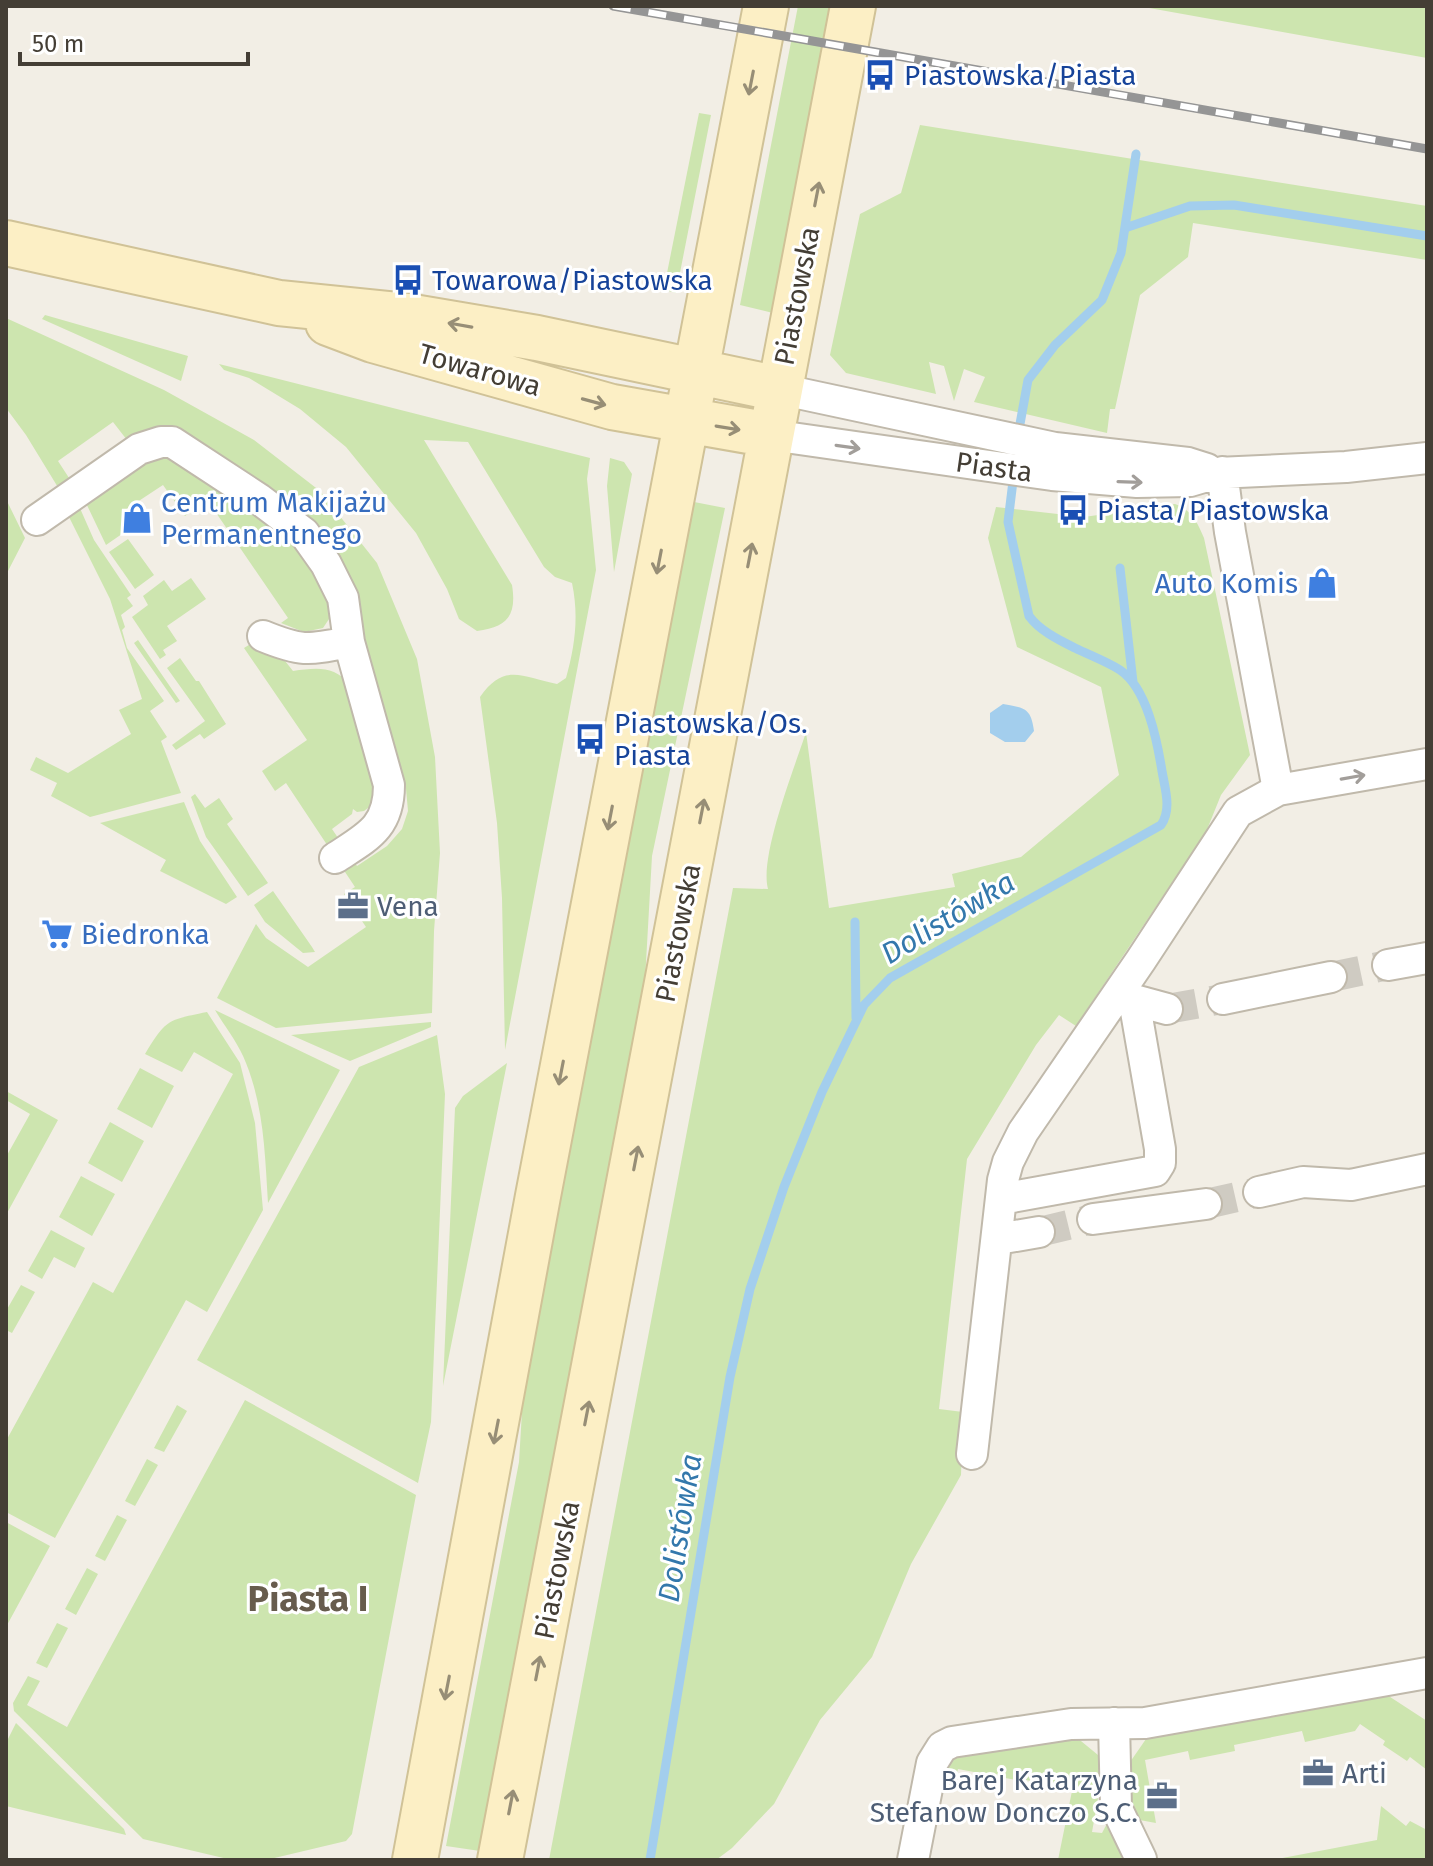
<svg xmlns="http://www.w3.org/2000/svg" width="1433" height="1866" font-family="'Fira Sans',sans-serif">
<style>
.green{fill:#cde5af}
.water{fill:#a3ceed}
.lines{fill:none;stroke-linecap:round;stroke-linejoin:round}
.stream{stroke:#a3ceed;stroke-width:9}
.minor-tunnel{stroke:#cfcbc2;stroke-width:30;stroke-dasharray:30 15;stroke-linecap:butt}
.minor-casing{stroke:#c0b9ab;stroke-width:34}
.secondary-casing{stroke:#d0c297;stroke-width:48}
.minor{stroke:#fff;stroke-width:30}
.secondary{stroke:#fcefc5;stroke-width:44}
.rail-casing{stroke:#959595;stroke-width:9}
.rail{stroke:#fff;stroke-width:6;stroke-dasharray:18;stroke-linecap:butt}
.oneway{stroke:#978e76}
.oneway2{stroke:#a29e9a}
.labels{text-anchor:middle;dominant-baseline:central;stroke-width:6;stroke-linejoin:round;paint-order:stroke}
.transit-label{font-size:28px;fill:#164399;stroke:#fff;text-anchor:start}
.street-label{font-size:28px;fill:#443e35;stroke:#fff}
.shop-label{font-size:28px;fill:#366cbe;stroke:#fff;text-anchor:start}
.service-label{font-size:28px;fill:#4e5e75;stroke:#fff;text-anchor:start}
.water-label{font-size:30px;font-style:italic;fill:#3378ac;stroke:#fff}
.district-label{font-size:36px;font-weight:bold;fill:#675c4d;stroke:#fff}
</style>
<rect width="100%" height="100%" fill="#f2eee5"/>
<path class="green" d="M798,6h37l-62,307 -33,-8z
M1138,6h289v52z
M699,113l12,2 -35,178 -8,-2 -3,-8z
M920,125l507,81v54l-234,-37 -5,34 -48,38 -25,114h-5l-3,24 -133,-31 11,-25 -21,-8 -10,32 -10,-35 -15,-4 7,32 -90,-21 -16,-18 30,-141 41,-21z
M45,315l143,41 -7,25 -139,-62z
M6,318l158,72 90,50 66,51 57,72 40,96 18,98 5,96 -6,78 -2,82 -156,15 -59,-30 39,-74 10,14 42,29 58,-40 -22,-33 11,-7 -69,-104 -11,8 -13,-20 45,-31 -63,-92 8,-5 22,4 19,24c23,-3 41,-6 57,14l29,102 -7,18 -8,6 -7,1 -4,-3 -1,5 -20,15 25,37 30,-20 15,-17 6,-18 -2,-22 -34,-117 -22,-92 -198,-150 -12,3 -13,7 -14,-18 -55,39 13,20 -12,8 -33,-54 -20,-27z
M219,364l371,94 -3,21 9,91 -91,480 -3,-152 -5,-75 -17,-126c24,-35 42,-20 77,-13l9,-6c9,-32 13,-62 6,-95l-17,-6 -11,-10 -76,-125 -44,-2 88,145c5,31 -5,42 -35,46l-18,-12 -12,-30 -31,-56 -70,-86 -46,-38 -51,-31 -25,-8z
M161,453l40,20 95,72 31,44 4,27 -8,12 -19,4 -23,-9 7,-5 -80,-117 -23,15 -22,-31 -41,27 10,15 -26,18 -21,-44 59,-43z
M610,458l14,4 8,12 -18,98 -7,-86z
M6,499l19,39 -18,35 -1,-8z
M689,501l36,7 -73,348 -8,142 -164,853 -34,-5 73,-384 6,-101z
M1175,504c17,6 22,18 29,34l46,217 -29,40 -15,37 -130,194 -17,-11 -23,30 -69,114 -28,250 24,3 -2,63 -50,89 -39,93 -52,63 -46,84 -42,44 -16,12h-167l184,-972 35,1c-9,-33 27,-122 38,-157l23,176 126,-21 -3,-13 69,-17 98,-82 -18,-88 -84,-40 -29,-109 8,-31 88,10z
M79,506l15,34 37,55 -4,3 6,8 -12,9 4,12 -3,3 5,18 37,53 -14,10 17,26 -6,4 20,52 -91,24 -39,-21 6,-13 -27,-13 6,-13 32,16 63,-39 -12,-24 23,-11 -32,-100 -43,-86z
M128,539l26,36 -19,14 -26,-37z
M191,578l15,21 -39,27 10,15 -14,9 3,5 -6,4 -28,-42 16,-12 -5,-9 21,-16 8,11z
M138,640l42,61 -4,2 -42,-60z
M180,658l16,23h3l27,43 -22,15 -4,-5 -24,16 -4,-5 33,-24 -38,-53z
M195,794l10,14 14,-10 14,21 -6,5 41,59 -20,13 -42,-59 -15,-40z
M184,802l16,39 37,56 -11,7 -66,-33 6,-11 -66,-37z
M273,891l39,56 3,5 -12,1 -38,-31 -11,-17z
M215,1010l125,60 -72,133c-3,-48 -4,-95 -22,-140 -7,-19 -21,-36 -31,-53z
M207,1012l33,51 15,60 8,87 -56,102 -21,-12 -131,238 -49,-26v-71l87,-159 20,11 120,-219 -39,-22 -12,20 -37,-18c21,-35 23,-34 62,-42z
M431,1022v5l-81,34 -59,-26z
M437,1035l8,59 -14,328 -13,61 -221,-123 162,-293z
M507,1063l-64,323 12,-278 8,-12z
M140,1068l34,18 -22,42 -35,-19z
M6,1091l52,29 -52,95v-58l24,-43 -24,-14z
M110,1122l34,19 -22,41 -34,-19z
M81,1176l34,18 -23,42 -33,-19z
M51,1230l34,18 -10,20 -21,-11 -12,22 -14,-8z
M21,1285l14,7 -23,41 -6,-3v-19z
M245,1400l171,95 -64,339 -6,7 -80,19h-34l-89,-21 -129,-128 -1,-8 15,-27 12,5 -13,24 40,22z
M177,1405l10,6 -23,41 -10,-4z
M147,1459l11,6 -23,41 -10,-5z
M117,1515l10,5 -22,41 -10,-5z
M6,1522l44,24 -44,81z
M87,1568l11,6 -22,41 -11,-6z
M57,1623l11,5 -21,40 -11,-5z
M1384,1693l43,28v49l-17,-13 -3,4 -24,-16 2,-4 -25,-17 -5,7 -50,11 -3,-11 -68,14 1,6 -45,9 -2,-9 -43,9 11,63 -22,-4 -6,-54 18,-26z
M16,1723l108,106 2,6 -120,-29v-63z
M1070,1732l28,23 5,16 -11,61 10,1 9,-17 11,44h-64l14,-69 -54,-13 -2,2 -58,-11 -1,4 -17,-3 7,-12z
M1381,1806l25,20 4,-5 17,9v30h-155l105,-20z"/>
<path class="water" d="M1003,704c22,4 28,4 31,27l-9,11h-20l-15,-9v-20z"/>
<g class="lines">
<path class="stream" d="M1125,228l65,-22 44,-1 193,31
M1018,435l10,-55 27,-35 47,-45 19,-47 15,-99
M1120,568l13,114
M855,922l1,96
M650,1860l80,-483 20,-88 34,-102 38,-95 42,-87 26,-27 271,-153c11,-16 4,-36 1,-54 -5,-31 -15,-83 -42,-101 -14,-9 -31,-15 -45,-22 -16,-8 -35,-17 -46,-32l-21,-94 6,-49"/>
<path class="minor-tunnel" d="M1331,977l57,-12
M1167,1009l56,-10
M1206,1204l53,-12
M1039,1232l54,-13"/>
<defs>
<path id="minor" d="M779,389l276,59 133,15 19,6
M771,435l281,40 85,7 53,-1 27,-8 129,-6 81,-9
M1222,472l8,60 48,258
M37,520l102,-71 22,-7h11l87,57 45,34 22,31 17,34 6,44 40,143c0,43 -22,52 -54,73
M263,636c39,16 45,14 86,6
M1388,965l39,-7
M1122,991l12,9 33,9
M1223,999l108,-22
M1259,1192l44,-10 48,3 76,-16
M1001,1199l154,-28 5,-8v-14l-26,-149
M1093,1219l113,-15
M998,1239l41,-7
M972,1454l31,-274 5,-18 15,-30 118,-172 97,-148 40,-22 149,-26
M1114,1723l2,84 25,52
M913,1860l19,-97 10,-16 10,-5 119,-18 74,-1 282,-50"/>
<path id="secondary" d="M6,243l273,60 128,13 130,22 242,51
M328,323l45,17 239,67 159,28
M415,1860l123,-664 228,-1190
M500,1860l353,-1854"/>
</defs>
<use href="#minor" class="minor-casing"/>
<use href="#secondary" class="secondary-casing"/>
<use href="#minor" class="minor"/>
<use href="#secondary" class="secondary"/>
<defs>
<path id="rail" d="M613,6l814,143"/>
</defs>
<use href="#rail" class="rail-casing"/>
<use href="#rail" class="rail"/>
</g>
<defs><path id="oneway-shaft" d="M-6 0H5M1.5-3L5.5 0L1.5 3" fill="none" stroke-width="1.6" stroke-linecap="round" stroke-linejoin="round" transform="scale(2)"/></defs>
<g class="oneway">
<use href="#oneway-shaft" transform="translate(751 83) rotate(101)"/>
<use href="#oneway-shaft" transform="translate(817 194) rotate(-79)"/>
<use href="#oneway-shaft" transform="translate(460 325) rotate(-170)"/>
<use href="#oneway-shaft" transform="translate(594 402) rotate(15)"/>
<use href="#oneway-shaft" transform="translate(728 428) rotate(9)"/>
<use href="#oneway-shaft" transform="translate(750 555) rotate(-79)"/>
<use href="#oneway-shaft" transform="translate(659 562) rotate(101)"/>
<use href="#oneway-shaft" transform="translate(702 811) rotate(-79)"/>
<use href="#oneway-shaft" transform="translate(610 818) rotate(101)"/>
<use href="#oneway-shaft" transform="translate(561 1073) rotate(101)"/>
<use href="#oneway-shaft" transform="translate(636 1158) rotate(-79)"/>
<use href="#oneway-shaft" transform="translate(587 1413) rotate(-79)"/>
<use href="#oneway-shaft" transform="translate(496 1432) rotate(101)"/>
<use href="#oneway-shaft" transform="translate(538 1668) rotate(-79)"/>
<use href="#oneway-shaft" transform="translate(447 1688) rotate(101)"/>
<use href="#oneway-shaft" transform="translate(511 1802) rotate(-79)"/>
</g>
<g class="oneway2">
<use href="#oneway-shaft" transform="translate(848 447) rotate(8)"/>
<use href="#oneway-shaft" transform="translate(1130 482) rotate(2)"/>
<use href="#oneway-shaft" transform="translate(1353 777) rotate(-10)"/>
</g>
<defs>
<symbol id="bus-bare" viewBox="-9 -9 18 18"><path d="M-5-6H5V4H4V6H2V4H-2V6H-4V4H-5ZM-3.5-4V0h7V-4ZM-3.5 1.2v1.5H-2V1.2ZM2 1.2v1.5H3.5V1.2Z" fill="#1a4fb4" stroke="#fff" stroke-width="2.5" paint-order="stroke"/></symbol>
<symbol id="shop-bare" viewBox="-9 -9 18 18"><path d="M-5-2.5h2.3a2.7 3.5 0 0 1 5.4 0H5L5.5 6h-11ZM-1.5-2.5h3a1.5 2.3 0 0 0-3 0Z" fill="#3f7fe0" stroke="#fff" stroke-width="2.5" paint-order="stroke"/></symbol>
<symbol id="office-bare" viewBox="-9 -9 18 18"><path d="M-6-3h4V-5.5h4V-3h4V5H-6ZM-1-4.5V-3h2v-1.5ZM-6 0V1H6V0Z" fill="#5c6f8a" stroke="#fff" stroke-width="2.5" paint-order="stroke"/></symbol>
<symbol id="supermarket-bare" viewBox="-9 -9 18 18"><path d="M-6-5.5h2.5l.6 2H6L4.5 2H-2.5L-4.4-4H-6ZM-1.5 3.2a1.3 1.3 0 1 0 .1 0ZM3 3.2a1.3 1.3 0 1 0 .1 0Z" fill="#3f7fe0" stroke="#fff" stroke-width="2.5" paint-order="stroke"/></symbol>
</defs>
<g fill-rule="evenodd">
<use href="#bus-bare" x="858" y="53" width="44" height="44"/>
<use href="#bus-bare" x="386" y="258" width="44" height="44"/>
<use href="#bus-bare" x="1051" y="488" width="44" height="44"/>
<use href="#shop-bare" x="115" y="496" width="44" height="44"/>
<use href="#shop-bare" x="1300" y="561" width="44" height="44"/>
<use href="#bus-bare" x="568" y="717" width="44" height="44"/>
<use href="#office-bare" x="331" y="884" width="44" height="44"/>
<use href="#supermarket-bare" x="35" y="912" width="44" height="44"/>
<use href="#office-bare" x="1296" y="1751" width="44" height="44"/>
<use href="#office-bare" x="1140" y="1774" width="44" height="44"/>
</g>
<g class="labels">
<g class="transit-label">
<text x="904" y="75">Piastowska/Piasta</text>
<text x="432" y="280">Towarowa/Piastowska</text>
<text x="1097" y="510">Piasta/Piastowska</text>
<text x="614" y="723">Piastowska/Os.<tspan x="614" dy="32">Piasta</tspan></text>
</g>
<g class="street-label">
<text transform="translate(797 296) rotate(-79)">Piastowska</text>
<text transform="translate(480 370) rotate(16)">Towarowa</text>
<text transform="translate(994 467) rotate(8)">Piasta</text>
<text transform="translate(678 933) rotate(-79)">Piastowska</text>
<text transform="translate(557 1570) rotate(-79)">Piastowska</text>
</g>
<g class="shop-label">
<text x="161" y="502">Centrum Makijażu<tspan x="161" dy="32">Permanentnego</tspan></text>
<text x="1298" y="583" text-anchor="end">Auto Komis</text>
<text x="81" y="934">Biedronka</text>
</g>
<g class="service-label">
<text x="377" y="906">Vena</text>
<text x="1342" y="1773">Arti</text>
<text x="1138" y="1780" text-anchor="end">Barej Katarzyna<tspan x="1138" dy="32">Stefanow Donczo S.C.</tspan></text>
</g>
<g class="water-label">
<text transform="translate(948 918) rotate(-31)">Dolistówka</text>
<text transform="translate(680 1528) rotate(-81)">Dolistówka</text>
</g>
<g class="district-label">
<text x="308" y="1599">Piasta I</text>
</g>
</g>
<rect width="1433" height="1866" fill="none" stroke="#443e35" stroke-width="16"/>
<path d="M20 52v12h228v-12" fill="none" stroke="#443e35" stroke-width="4"/>
<text x="32" y="52" font-size="24" fill="#443e35" stroke="#ffffff" stroke-width="6" paint-order="stroke">50 m</text>
</svg>
